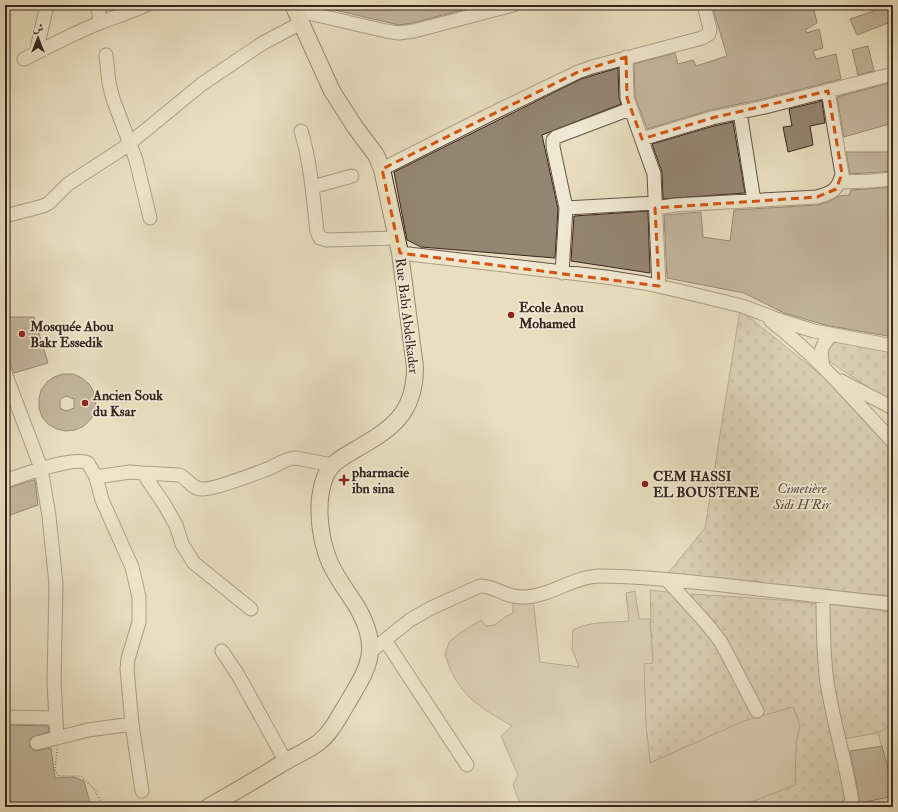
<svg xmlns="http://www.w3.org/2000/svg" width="898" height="812" font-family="'IM FELL Double Pica',Amiri,serif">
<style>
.cemetery{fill:url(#cemetery-stones);stroke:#827260}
.park{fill:#cbbfa4;stroke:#827260}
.building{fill:#948672;stroke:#38251d;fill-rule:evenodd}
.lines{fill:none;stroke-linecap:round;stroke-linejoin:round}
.minor-casing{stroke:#645446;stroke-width:15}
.major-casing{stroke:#38251d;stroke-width:18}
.path{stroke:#38251d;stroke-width:1.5;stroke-dasharray:1 2;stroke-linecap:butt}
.minor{stroke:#f1ead6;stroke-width:13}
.major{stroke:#e9dfc0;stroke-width:16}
.marked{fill:none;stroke:#d6540e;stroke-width:3;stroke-dasharray:8 5;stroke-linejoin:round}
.poi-dot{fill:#8f2418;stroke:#f1ead6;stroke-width:1.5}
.labels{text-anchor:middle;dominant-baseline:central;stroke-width:3.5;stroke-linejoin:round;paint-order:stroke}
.poi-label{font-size:14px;font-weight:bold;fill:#38251d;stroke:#f1ead6;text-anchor:start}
.street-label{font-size:14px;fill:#38251d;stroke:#f1ead6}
.park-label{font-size:14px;font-style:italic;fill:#5d4c3f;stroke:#f1ead6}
</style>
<defs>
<pattern id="cemetery-stones" width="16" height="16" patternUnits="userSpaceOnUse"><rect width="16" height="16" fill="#cbbfa4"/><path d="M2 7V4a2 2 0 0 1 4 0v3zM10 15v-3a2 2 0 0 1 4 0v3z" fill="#afa48d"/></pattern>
</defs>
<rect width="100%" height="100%" fill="#e9dfc0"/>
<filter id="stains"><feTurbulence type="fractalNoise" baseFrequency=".005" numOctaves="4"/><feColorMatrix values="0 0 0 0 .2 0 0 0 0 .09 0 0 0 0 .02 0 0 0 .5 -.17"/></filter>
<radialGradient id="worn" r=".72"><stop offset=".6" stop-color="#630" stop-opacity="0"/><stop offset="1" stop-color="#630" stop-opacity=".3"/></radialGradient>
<path class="cemetery" d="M740,310l86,69 67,74v143l-228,-19 40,-49z
M837,341l56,11v52l-67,-45 4,-14z
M650,590l17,2 14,8 49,62 25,56 -11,3 -94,42 -4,-38 -3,-61 10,-2 -3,-43 1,-1z
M692,594l90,6 37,4 30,195 -12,8h-99l57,-22 1,-42 4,-18 -7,-18 -29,9 -37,-72 -37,-42z
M826,604l45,5 22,4v111l-15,9 -35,6 -12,-51z"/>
<path class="park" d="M635,591l4,28h11l3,44 -9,1 2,61 4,38 94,-42 49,-14 7,18 -4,18 -1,42 -57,22h-224l6,-4 -7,-18 5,-10 -17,-39 11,-10c-18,-11 -40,-22 -52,-40 -7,-9 -11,-20 -15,-31l4,-13 12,-10 20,-12 5,6 9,-1 10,-8 8,-4v-16l20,2 7,63 39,5 -7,-18 1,-19c16,-9 37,-7 56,-9l-3,-28z
M893,724v64l-15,-55z
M893,796v11h-37v-3z"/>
<path class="building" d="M326,5h151v1l-65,17 -13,2 -73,-17z
M712,5h101l4,18 -12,7 2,3 12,-4 4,19 -10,3 3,8 20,-5 5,25 -78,20 -53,11 -63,19 -12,-32 -1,-33 41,-11 3,11 15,-4 3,6 31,-10z
M886,5l7,16 -36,14 -7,-16 24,-8 -1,-2z
M868,46l6,25 -16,4 -6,-25z
M618,68l1,30 2,6 -79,31 16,74 -3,49 -134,-11 -14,-7 -13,-68 187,-93z
M893,82v41l-49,14 -7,-40z
M822,101l3,22 -15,3 3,19 -25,7 -5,-25 9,-1 -3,-17z
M733,122l12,71 -82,6 -1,-27 -10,-28 62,-18z
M846,152h47v19l-43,3z
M893,187v150l-68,-12 -41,-12 -40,-20 -77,-15 -3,-63 37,-3 2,25 27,4 4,-31 84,-5 11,-3 10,-6 10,-1 2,-5z
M648,211l2,62 -79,-12 3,-45z
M5,317h29l14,46 -34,10 -9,-21z
M63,374h10l9,4 7,6 5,8 2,9 -1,10 -4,8 -7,7 -9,4 -9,1 -9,-2 -9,-5 -6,-7 -3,-9v-9l2,-9 6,-8 7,-5zM66,396l8,3v9l-8,3 -6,-3v-9z
M33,480h2l3,25 -33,12v-28z
M5,725l43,1 1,6 -17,5 -3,4v4l3,4 3,2 16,-3 4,30 19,-1 10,4 7,26h-86z
M882,746l11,42v8l-33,7 -10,-52z"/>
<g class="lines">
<defs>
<path id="minor" d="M98,5l2,18
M295,10l91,21 13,2 15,-2 99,-26
M36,53l11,-48
M106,55l3,28 4,16 23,61 14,58
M626,57l1,41 27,76 5,112
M24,59c24,-12 48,-25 73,-35 16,-7 33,-11 49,-19
M740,112l14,89
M301,131c10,33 12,66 16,100l3,7 7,2 69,-2
M642,139l70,-21 53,-11 128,-33
M382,169l109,-55 87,-42 14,-5 110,-29 7,-4 1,-5 -6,-24
M840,182l31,-1 22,-2
M312,187l40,-11
M566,208l-13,-61v-7l3,-3 74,-28
M655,208l20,-3 142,-8c15,-4 21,-7 25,-23l-14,-83
M5,216l38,-10 6,-3 19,-19 57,-37 77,-63 61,-41 38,-20
M400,253l206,24 38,6 32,7 66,16 40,15 32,10 79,15
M562,273l4,-65 89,-5
M771,321c46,35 83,79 122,121
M823,366c-3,-14 -3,-21 9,-31
M5,373l36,95 8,48 7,68 -2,98 3,56
M841,381l52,27
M143,473l36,2c9,3 12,14 23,14 12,1 55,-16 68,-21 9,-4 16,-10 26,-10l36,7
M96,477l6,23 30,67 7,30v25l-11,37 -1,10 5,55 10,67
M5,481c16,-6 69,-25 83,-18l8,14 34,-5 13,1 21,31 12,21 6,19 12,19 57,46
M667,580l39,43 15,19 36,69
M823,596c0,29 0,57 4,86 6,40 19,80 25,120l-5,5
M385,640l82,125
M222,651l16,24 48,87
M370,652l40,-32 21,-12 49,-22c16,0 26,12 43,11 27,0 50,-21 78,-21 40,0 81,5 121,9 57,6 114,13 171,19
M5,717l50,1
M37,743l51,-13 44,-6"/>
<path id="major" d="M208,807c25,-14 49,-28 73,-43 12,-7 26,-13 37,-21 12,-9 19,-23 27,-36 23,-39 37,-57 12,-100 -9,-15 -20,-28 -27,-44 -10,-23 -14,-56 -7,-80 5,-18 15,-23 30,-32 38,-22 62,-36 62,-84l-15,-114 -18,-84 -6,-14 -21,-28 -23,-36 -39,-86"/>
</defs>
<use href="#minor" class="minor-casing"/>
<use href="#major" class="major-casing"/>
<path class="path" d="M57,749l-2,22 4,5h22l14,14 6,13 19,1 3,3"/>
<use href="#minor" class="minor"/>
<use href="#major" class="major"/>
</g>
<path d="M0 0H898V812H0ZM626,57l1,41 15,41 70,-21 116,-27 14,83 -6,15 -19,8 -162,11 4,78 -259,-33 -18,-84 196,-97z" fill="#e9dfc0" fill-opacity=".55" fill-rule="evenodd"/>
<path class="marked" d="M626,57l1,41 15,41 70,-21 116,-27 14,83 -6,15 -19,8 -162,11 4,78 -259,-33 -18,-84 196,-97z"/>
<g class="poi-dot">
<circle cx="511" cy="315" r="4"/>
<circle cx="22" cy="334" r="4"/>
<circle cx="85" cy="403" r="4"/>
<path d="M342 474h4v4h4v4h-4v4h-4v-4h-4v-4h4z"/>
<circle cx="645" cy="484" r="4"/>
</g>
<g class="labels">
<g class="poi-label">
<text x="519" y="307">Ecole Anou<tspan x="519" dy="16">Mohamed</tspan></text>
<text x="30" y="326">Mosquée Abou<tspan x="30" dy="16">Bakr Essedik</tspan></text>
<text x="93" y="395">Ancien Souk<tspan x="93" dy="16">du Ksar</tspan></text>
<text x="352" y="472">pharmacie<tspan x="352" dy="16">ibn sina</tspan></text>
<text x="653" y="476">CEM HASSI<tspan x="653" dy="16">EL BOUSTENE</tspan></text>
</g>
<g class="street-label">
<text transform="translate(407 316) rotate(83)">Rue Babi Abdelkader</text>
</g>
<g class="park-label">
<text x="802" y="488">Cimetière<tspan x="802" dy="16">Sidi H'Rir</tspan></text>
</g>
</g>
<rect width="898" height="812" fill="none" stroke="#e9dfc0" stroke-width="20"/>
<rect x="6" y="6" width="886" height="800" fill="none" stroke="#38251d" stroke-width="2"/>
<rect x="10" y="10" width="878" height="792" fill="none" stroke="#38251d"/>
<g transform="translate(38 38)" stroke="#f1ead6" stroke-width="3" paint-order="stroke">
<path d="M0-3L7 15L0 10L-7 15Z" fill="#38251d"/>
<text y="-6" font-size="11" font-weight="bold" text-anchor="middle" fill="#38251d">ش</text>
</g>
<rect width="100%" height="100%" filter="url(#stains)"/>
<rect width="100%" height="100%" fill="url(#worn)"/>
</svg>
